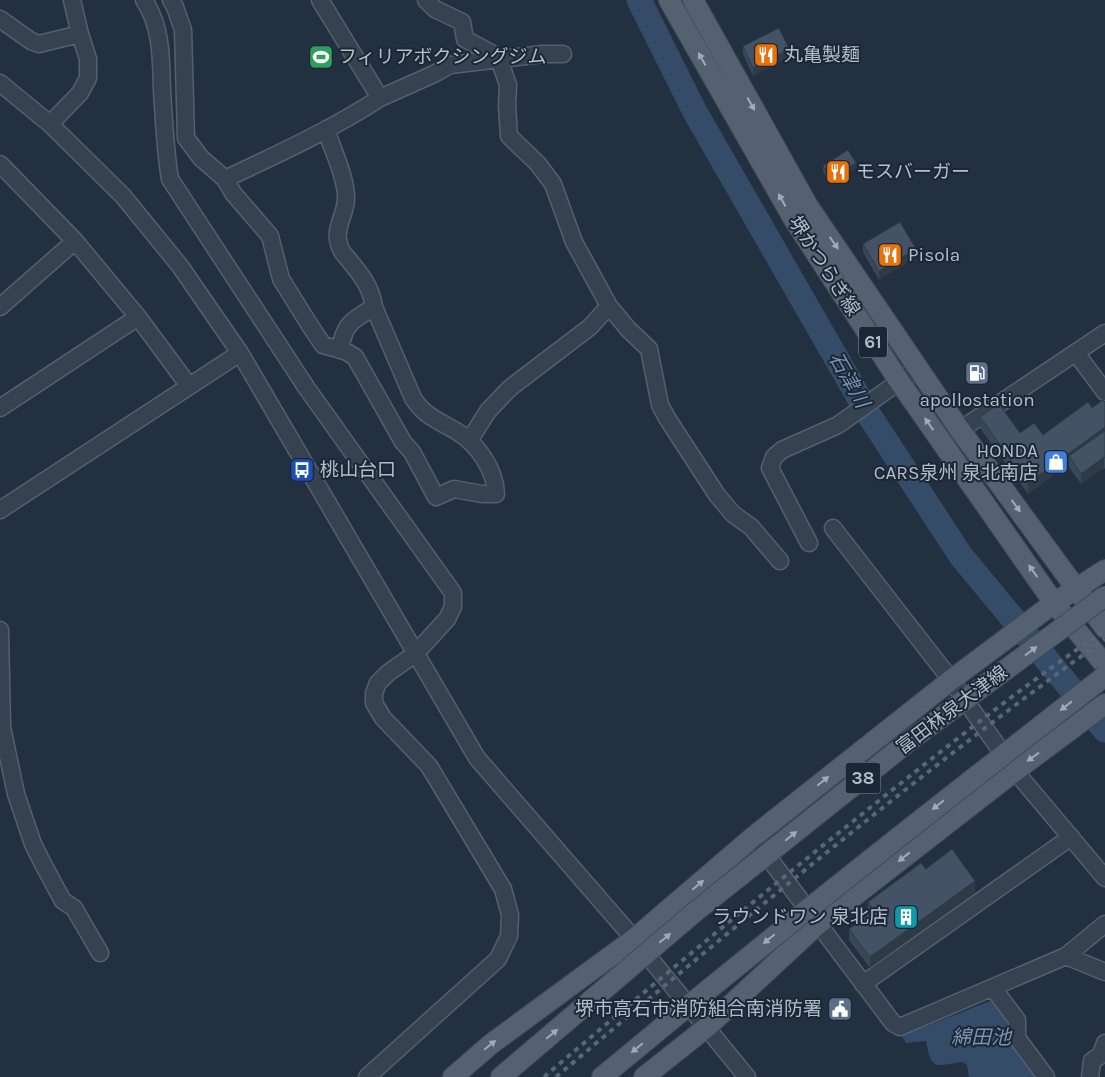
<svg xmlns="http://www.w3.org/2000/svg" width="1105" height="1077" font-family="Karla,'Noto Sans JP',sans-serif">
<style>
.water{fill:#354c68}
.lines{fill:none;stroke-linecap:round;stroke-linejoin:round}
.river{stroke:#354c68;stroke-width:25}
.minor-casing{stroke:#55606e;stroke-width:19}
.major-casing{stroke:#404b59;stroke-width:22}
.minor{stroke:#374250;stroke-width:16}
.major{stroke:#556170;stroke-width:20}
.rail{stroke:#596677;stroke-width:4;stroke-dasharray:5 5;stroke-linecap:butt}
.major-bridge-casing{stroke:#404b59;stroke-width:22;stroke-linecap:butt}
.major-bridge{stroke:#556170;stroke-width:20}
.wall{fill:#3a4757}
.shaded-wall{fill:#2f3a47}
.building{fill:#435365;stroke:#2f3a47}
.oneway{fill:#a0abb9}
.labels{text-anchor:middle;dominant-baseline:central;stroke-width:4;stroke-linejoin:round;paint-order:stroke}
.shield{fill:#1c2735;stroke:#86909e;stroke-width:1}
.shield-label{font-size:18px;font-weight:bold;fill:#b3bdcb}
.poi-label{font-size:19px;fill:#b3bdcb;stroke:#1c2735;text-anchor:start}
.street-label{font-size:19px;fill:#b3bdcb;stroke:#1c2735}
.water-label{font-size:20px;font-style:italic;fill:#7994b4;stroke:#1c2735}
</style>
<rect width="100%" height="100%" fill="#233040"/>
<path class="water" d="M995,999l17,25 27,53h-70l-2,-12 -4,-3c-28,4 -32,9 -37,-21l-20,2 -4,-7z"/>
<g class="lines">
<path class="river" d="M639,0l56,112 174,303 92,141 144,174"/>
<defs>
<path id="minor" d="M144,0c18,27 17,59 18,90 2,30 3,60 8,89l136,208 147,206v14l-6,12 -32,35 -27,19 -10,10 -4,10v10l9,15 46,48 74,123 7,26 -1,21 -11,23 -131,118
M171,0l4,7 8,23 3,108 15,20 24,21 8,14 37,43 11,43 28,45 14,21 22,6 10,6 48,85 9,10 24,45 18,-8 28,5h14c-1,-25 -19,-51 -40,-63 -18,-11 -31,-14 -43,-33l-39,-91c-3,-20 -12,-31 -25,-47 -4,-5 -9,-9 -10,-16 -5,-16 6,-28 7,-44 1,-21 -14,-51 -20,-71
M426,0l9,9 27,13 3,17 28,15 6,5 9,26 -1,21 2,30 29,28 15,20 21,58 35,64 19,23 21,20 11,56 7,13 50,77 16,19 18,13 29,34
M0,19l31,22 8,3 41,-10
M0,83l50,41 73,72 57,70 60,87 237,405 157,181 113,138
M380,98l54,-24 16,-9 93,-11h20
M50,124l30,-31 8,-15v-19l-8,-25 -8,-34
M0,164l75,77 63,76 51,69
M225,179c53,-25 106,-49 155,-81l-60,-98
M0,307l75,-66
M340,350c4,-27 13,-30 34,-43
M1076,353l29,39
M0,408l138,-91
M960,430l145,-97
M469,441l19,-30 22,-23 80,-61 19,-21
M0,510l240,-157
M833,528l118,152 64,91 90,107
M809,543l-39,-75 4,-11 8,-7 56,-25 80,-57
M0,630l2,97 14,67 17,50 10,20 20,37 11,7 26,45
M753,837l140,186 7,4 166,-71 39,-32
M1066,956l39,16
M863,984l208,-147
M993,988l24,32v18l29,39
M1090,1077l2,-16 9,-6 4,-12"/>
<path id="major" d="M669,0l124,218 106,163 155,222 51,62
M693,0l115,206 152,224 145,198
M453,1077l38,-33 143,-105 119,-102 198,-157 103,-77 51,-33
M501,1077l127,-108
M602,1077l69,-57
M644,1077l63,-50 111,-103 197,-153 90,-67"/>
</defs>
<use href="#minor" class="minor-casing"/>
<use href="#major" class="major-casing"/>
<use href="#minor" class="minor"/>
<use href="#major" class="major"/>
<path class="rail" d="M544,1077c109,-93 220,-185 332,-274 75,-60 150,-119 229,-173
M556,1077c179,-151 359,-301 549,-438"/>
<defs>
<path id="major-bridge" d="M628,969l68,-58 212,-169 197,-146
M671,1020c143,-117 288,-231 434,-344"/>
</defs>
<use href="#major-bridge" class="major-bridge-casing"/>
<use href="#major-bridge" class="major-bridge"/>
</g>
<path class="wall" d="M743,46l46,11 -36,19 -10,-22z
M823,166l33,2 -21,13 -2,-3 -5,2 -5,-9z
M863,244l53,13 -37,23 -16,-28z
M1105,402v67l-1,-1 -23,16 -12,-17v-3l-41,30 -48,-66v-11l40,16 23,2 49,-27z
M926,869l49,23 -105,76 -21,-28v-11l20,-15 -1,-1v-11z"/>
<path class="shaded-wall" d="M789,49v8l-36,19v-8z
M856,163v5l-21,13v-6z
M833,172v6l-5,2v-5z
M916,249v8l-37,23v-9z
M1105,427v11l-36,18v8l-41,30v-11z
M1104,457v11l-23,16v-10z
M975,881v11l-105,76v-11z"/>
<path class="building" d="M779,28l10,21 -36,19 -10,-22z
M848,150l8,13 -21,12 -2,-3 -5,3 -5,-9z
M900,222l16,27 -37,22 -16,-27z
M1103,400l2,2v25l-77,56 -48,-66 19,-13 21,29 14,-10 9,12 45,-33 4,6z
M1105,431v27l-1,-1 -23,17 -12,-18z
M952,849l23,32 -105,76 -21,-28 25,-19 -6,-8 53,-39 5,6z"/>
<defs><path id="oneway-solid" d="M-6-.8H1V-3.2L6.5 0L1 3.2V.8H-6Z" transform="scale(1.25)"/></defs>
<g class="oneway">
<use href="#oneway-solid" transform="translate(702 59) rotate(-119)"/>
<use href="#oneway-solid" transform="translate(751 104) rotate(61)"/>
<use href="#oneway-solid" transform="translate(782 200) rotate(-119)"/>
<use href="#oneway-solid" transform="translate(834 243) rotate(55)"/>
<use href="#oneway-solid" transform="translate(929 424) rotate(-125)"/>
<use href="#oneway-solid" transform="translate(1016 506) rotate(54)"/>
<use href="#oneway-solid" transform="translate(1033 571) rotate(-125)"/>
<use href="#oneway-solid" transform="translate(1031 651) rotate(-37)"/>
<use href="#oneway-solid" transform="translate(1066 706) rotate(142)"/>
<use href="#oneway-solid" transform="translate(1033 757) rotate(144)"/>
<use href="#oneway-solid" transform="translate(823 781) rotate(-39)"/>
<use href="#oneway-solid" transform="translate(938 805) rotate(142)"/>
<use href="#oneway-solid" transform="translate(791 836) rotate(-39)"/>
<use href="#oneway-solid" transform="translate(904 857) rotate(142)"/>
<use href="#oneway-solid" transform="translate(698 885) rotate(-40)"/>
<use href="#oneway-solid" transform="translate(665 938) rotate(-40)"/>
<use href="#oneway-solid" transform="translate(769 939) rotate(141)"/>
<use href="#oneway-solid" transform="translate(552 1034) rotate(-40)"/>
<use href="#oneway-solid" transform="translate(490 1045) rotate(-39)"/>
<use href="#oneway-solid" transform="translate(637 1048) rotate(141)"/>
</g>
<defs>
<symbol id="restaurant-square" viewBox="-11 -11 22 22"><rect x="-9" y="-9" width="18" height="18" rx="4" fill="#e8710a" stroke="#1c2735"/><path d="M-5-6h1v4h1v-4h1v4h1v-4h1v5L-1.5 .5V6h-2V.5L-5-1ZM5-6V6H3V1.5H1.5Q1.5-4 5-6Z" fill="#fff"/></symbol>
<symbol id="stadium-square" viewBox="-11 -11 22 22"><rect x="-9" y="-9" width="18" height="18" rx="4" fill="#2e9e5b" stroke="#1c2735"/><path d="M0-5a6.5 5 0 1 0 0 10a6.5 5 0 1 0 0-10ZM-3.5-1.8h7v3.6h-7Z" fill="#fff"/></symbol>
<symbol id="fuel-square" viewBox="-11 -11 22 22"><rect x="-9" y="-9" width="18" height="18" rx="4" fill="#5c6f8a" stroke="#1c2735"/><path d="M-5.5-6h7V0h2V4h1.3V-2.5L3-4.5l.8-.8L6-3V5H2.5V1h-1V6h-7ZM-4.2-4.7v3.2H.2V-4.7Z" fill="#fff"/></symbol>
<symbol id="shop-square" viewBox="-11 -11 22 22"><rect x="-9" y="-9" width="18" height="18" rx="4" fill="#3f7fe0" stroke="#1c2735"/><path d="M-5-2.5h2.3a2.7 3.5 0 0 1 5.4 0H5L5.5 6h-11ZM-1.5-2.5h3a1.5 2.3 0 0 0-3 0Z" fill="#fff"/></symbol>
<symbol id="bus-square" viewBox="-11 -11 22 22"><rect x="-9" y="-9" width="18" height="18" rx="4" fill="#1a4fb4" stroke="#1c2735"/><path d="M-5-6H5V4H4V6H2V4H-2V6H-4V4H-5ZM-3.5-4V0h7V-4ZM-3.5 1.2v1.5H-2V1.2ZM2 1.2v1.5H3.5V1.2Z" fill="#fff"/></symbol>
<symbol id="building-square" viewBox="-11 -11 22 22"><rect x="-9" y="-9" width="18" height="18" rx="4" fill="#0f9aa8" stroke="#1c2735"/><path d="M-4-6H4V6H1V3H-1V6H-4ZM-2.5-4.3h1.7v1.8h-1.7ZM.8-4.3h1.7v1.8H.8ZM-2.5-1h1.7V.8h-1.7ZM.8-1h1.7V.8H.8Z" fill="#fff"/></symbol>
<symbol id="civic-square" viewBox="-11 -11 22 22"><rect x="-9" y="-9" width="18" height="18" rx="4" fill="#5c6f8a" stroke="#1c2735"/><path d="M-.6-6.5H3V-4.5H.6V-3L4-1V1h2V6H-6V1h2V-1L-.6-3ZM-1.2 2.5V6h2.4V2.5Z" fill="#fff"/></symbol>
</defs>
<g fill-rule="evenodd">
<use href="#restaurant-square" x="752" y="41" width="28" height="28"/>
<use href="#stadium-square" x="307" y="43" width="28" height="28"/>
<use href="#restaurant-square" x="824" y="158" width="28" height="28"/>
<use href="#restaurant-square" x="876" y="241" width="28" height="28"/>
<use href="#fuel-square" x="963" y="359" width="28" height="28"/>
<use href="#shop-square" x="1042" y="448" width="28" height="28"/>
<use href="#bus-square" x="288" y="456" width="28" height="28"/>
<use href="#building-square" x="892" y="903" width="28" height="28"/>
<use href="#civic-square" x="826" y="995" width="28" height="28"/>
</g>
<g class="labels">
<g class="shield">
<rect x="859" y="326.5" width="28" height="31" rx="4"/>
<rect x="845.5" y="762.5" width="35" height="31" rx="4"/>
</g>
<g class="shield-label">
<text x="873" y="342">61</text>
<text x="863" y="778">38</text>
</g>
<g class="poi-label">
<text x="784" y="55">丸亀製麺</text>
<text x="338" y="57">フィリアボクシングジム</text>
<text x="856" y="172">モスバーガー</text>
<text x="908" y="255">Pisola</text>
<text x="977" y="400" text-anchor="middle">apollostation</text>
<text x="1038" y="451" text-anchor="end">HONDA<tspan x="1038" dy="22">CARS泉州 泉北南店</tspan></text>
<text x="320" y="470">桃山台口</text>
<text x="888" y="917" text-anchor="end">ラウンドワン 泉北店</text>
<text x="822" y="1009" text-anchor="end">堺市高石市消防組合南消防署</text>
</g>
<g class="street-label">
<text transform="translate(824 266) rotate(57)">堺かつらぎ線</text>
<text transform="translate(952 710) rotate(-37)">富田林泉大津線</text>
</g>
<g class="water-label">
<text transform="translate(849 380) rotate(60)">石津川</text>
<text x="981" y="1037">綿田池</text>
</g>
</g>
</svg>
